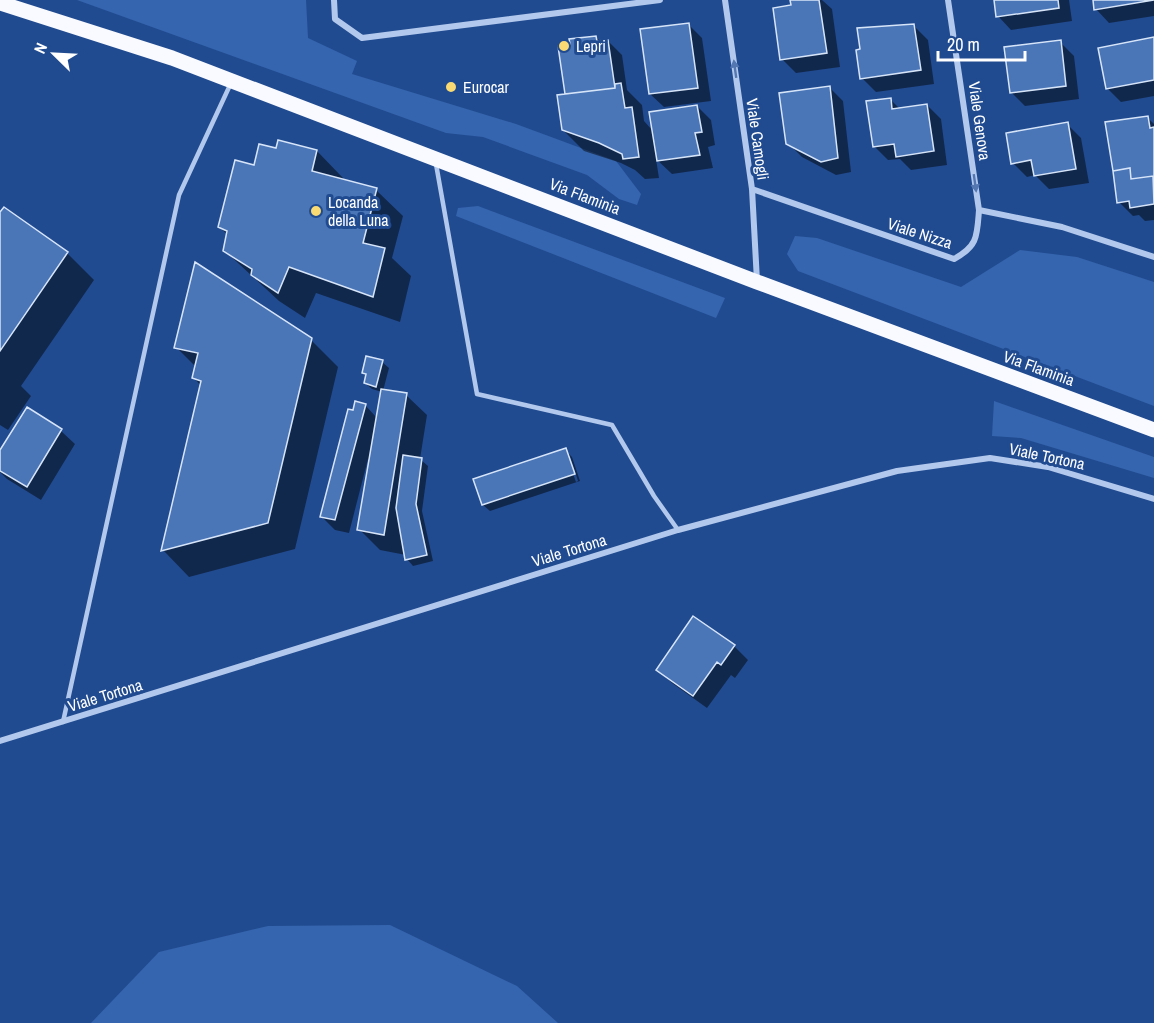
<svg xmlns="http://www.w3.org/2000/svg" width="1154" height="1023" font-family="'Archivo Narrow',sans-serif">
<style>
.green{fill:#3565ae}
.shadow{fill:#0007;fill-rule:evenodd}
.building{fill:#4a75b7;stroke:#d7e5f9;stroke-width:1.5}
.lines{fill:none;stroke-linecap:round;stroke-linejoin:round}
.lane{stroke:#b2c9ed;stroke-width:4.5}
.street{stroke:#b2c9ed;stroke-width:6}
.primary{stroke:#f8faff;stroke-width:15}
.oneway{fill:#5477b1}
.poi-dot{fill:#f9da73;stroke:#214b90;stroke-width:2}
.labels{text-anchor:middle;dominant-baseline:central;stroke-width:6;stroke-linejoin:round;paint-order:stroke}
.poi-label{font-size:16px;fill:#fff;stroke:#214b90;text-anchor:start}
.street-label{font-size:16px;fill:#fff;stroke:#214b90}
</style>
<rect width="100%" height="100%" fill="#214b90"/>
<path class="green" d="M77,0h229l2,38 49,23 -5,13 164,50 100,37 25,33 -4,11 -18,-6 -32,-24 -104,-38 -37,-4z
M478,206l247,92 -9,20 -260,-102 2,-8z
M795,236l22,2 144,49 59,-37 57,7 77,25v124l-356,-135 -11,-17z
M994,401l160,56v21l-133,-40 -29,-2z
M390,925l127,61 41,37h-467l68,-71 109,-26z"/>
<path class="shadow" d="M792,0h30l10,9 8,58 -44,6 -14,-14 11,-52z
M996,0h73l3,21 -61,9 -13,-14z
M1094,0h60v16l-45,7 -13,-14z
M688,24l14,14 9,63 -47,6 -14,-13z
M914,26l14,14 6,44 -58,8 -14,-14z
M596,37l5,5 7,-1 14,14 5,35 15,15 2,16 9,10 44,-25 14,14 4,25 -7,2 5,21 -41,6 -16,-15 3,19 -14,1 -10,-9 -14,-7 -37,-12 -21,-21 3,-35 -6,-48z
M1154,38v58l-33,6 -13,-13z
M1060,42l14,14 5,43 -54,7 -14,-14z
M829,87l14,14 8,71 -15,3 -34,-18 -14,-14z
M890,99l10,10 27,-4 14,14 6,46 -36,5 -11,-11 -12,1 -14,-14z
M1147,117l7,7v96l-9,1 -6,-6 -6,1 -14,-14z
M1067,124l14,14 8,45 -40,6 -14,-14 -8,2 -14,-14z
M277,150l40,1 26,27v3l33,9 27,26 -11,42 19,18 -11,46 -84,-29 -11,25 -26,-17 -55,-51 4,-15 -9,-8 36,-60z
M4,209l63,44 27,27 -73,106 10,10 -23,34 -8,-5v-210z
M311,340l27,27 -43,182 -106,28 -26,-27 38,-164 -7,-8 2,-11 -20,-20z
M382,362l7,6 -6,23 23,4 21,20 -7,44 8,7 -6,45 11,50 -20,5 -6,-7 -1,-4 -26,-5 -21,-21 11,-69 -2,-1 -19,74 -14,-3 -14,-14 34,-104 10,-7 12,13 5,-26 -10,-3 -7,-6 2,-7 -4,-4z
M27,409l34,22 14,13 -34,56 -34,-21 -7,-7v-19z
M565,450l7,7 8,24 -90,30 -7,-6zM567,456h3l8,25 -2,1z
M734,646l14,14 -13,18 -4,-3 -24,33 -35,-25 -14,-13z"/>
<path class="building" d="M790,0h29l8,53 -47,7 -7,-52 18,-3z
M994,0h64l1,8 -63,9z
M1093,0h61l-60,10z
M689,23l9,65 -49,6 -9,-65z
M914,24l7,46 -61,9 -4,-29 4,-1 -3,-21z
M596,36l1,5 11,-1 7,48 -50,6 -7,-48 12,-2 -1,-5z
M1154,37v43l-48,9 -8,-41z
M1061,40l5,46 -56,7 -6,-46z
M621,83l4,25 7,-1 7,50 -16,2 -1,-5 -23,-11 -37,-13 -5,-35 58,-7v-4z
M830,86l8,72 -17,4 -35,-18 -7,-51z
M891,98l1,11 35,-5 7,47 -38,6 -2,-13 -21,3 -7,-46z
M697,105l5,27 -7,1 5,22 -43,6 -8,-49z
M1148,116l2,12 4,-1v59l-1,-10 -22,3 -1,-11 -17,3 -8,-49z
M1068,122l8,47 -42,7 -3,-16 -20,4 -5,-31z
M278,140l39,10 -5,21 65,17 -14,55 22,5 -12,49 -84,-30 -11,26 -27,-18 1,-6 -29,-18 4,-20 -9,-4 17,-67 19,5 5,-21 17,4z
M1130,168l1,11 22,-3 1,28 -24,4 -1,-7 -12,2 -4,-32z
M4,207l64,45 -68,99v-139z
M195,262l117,76 -44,185 -107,28 40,-170 -9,-3 6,-25 -24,-5z
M366,356l17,4 -7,27 -12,-4 2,-9 -4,-1z
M381,389l26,4 -23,142 -27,-5z
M355,401l11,3 -31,116 -15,-3 28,-108 5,1z
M27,407l35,22 -35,58 -27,-16v-21z
M566,448l9,26 -93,31 -9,-26z
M403,455l19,3 -6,46 11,51 -22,5 -9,-52z
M693,616l42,29 -14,20 -4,-3 -24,34 -37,-26z"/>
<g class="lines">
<path class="lane" d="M436,164l41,230 135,31 42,71 24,34
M63,722l116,-527 52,-112"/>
<path class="street" d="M334,0l1,19 27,19 298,-38
M725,0l27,189 5,92
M752,189l202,70c24,-13 23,-23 25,-49l-31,-210
M979,210l83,17 92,30
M0,741l678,-211 219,-59 93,-13 58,9 106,32"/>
<path class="primary" d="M0,3l172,55 585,224 397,148"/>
</g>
<defs><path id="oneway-solid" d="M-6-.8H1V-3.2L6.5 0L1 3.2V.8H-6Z" transform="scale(1.5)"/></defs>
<g class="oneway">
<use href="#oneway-solid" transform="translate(735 69) rotate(-98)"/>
<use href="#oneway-solid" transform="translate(975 183) rotate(82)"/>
</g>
<g class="poi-dot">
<circle cx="564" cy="46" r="6"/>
<circle cx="451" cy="87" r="6"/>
<circle cx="316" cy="211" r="6"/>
</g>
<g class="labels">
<g class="poi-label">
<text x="576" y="46">Lepri</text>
<text x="463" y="87">Eurocar</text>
<text x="328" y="202">Locanda<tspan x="328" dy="18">della Luna</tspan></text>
</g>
<g class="street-label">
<text transform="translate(980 121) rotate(82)">Viale Genova</text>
<text transform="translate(758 139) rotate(82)">Viale Camogli</text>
<text transform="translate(585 196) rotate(21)">Via Flaminia</text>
<text transform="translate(920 233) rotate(18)">Viale Nizza</text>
<text transform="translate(1039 368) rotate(20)">Via Flaminia</text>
<text transform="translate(1047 456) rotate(12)">Viale Tortona</text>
<text transform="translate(569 550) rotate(-17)">Viale Tortona</text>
<text transform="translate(105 695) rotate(-17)">Viale Tortona</text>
</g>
</g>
<g transform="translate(54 54) rotate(294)" stroke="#214b90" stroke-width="4.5" paint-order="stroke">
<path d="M0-4.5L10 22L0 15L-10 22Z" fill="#ffffff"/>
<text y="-9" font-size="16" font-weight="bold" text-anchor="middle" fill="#ffffff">N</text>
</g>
<path d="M938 51v9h87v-9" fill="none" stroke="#ffffff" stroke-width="3"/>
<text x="947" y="51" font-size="18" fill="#ffffff" stroke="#214b90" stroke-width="4.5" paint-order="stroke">20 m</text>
</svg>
